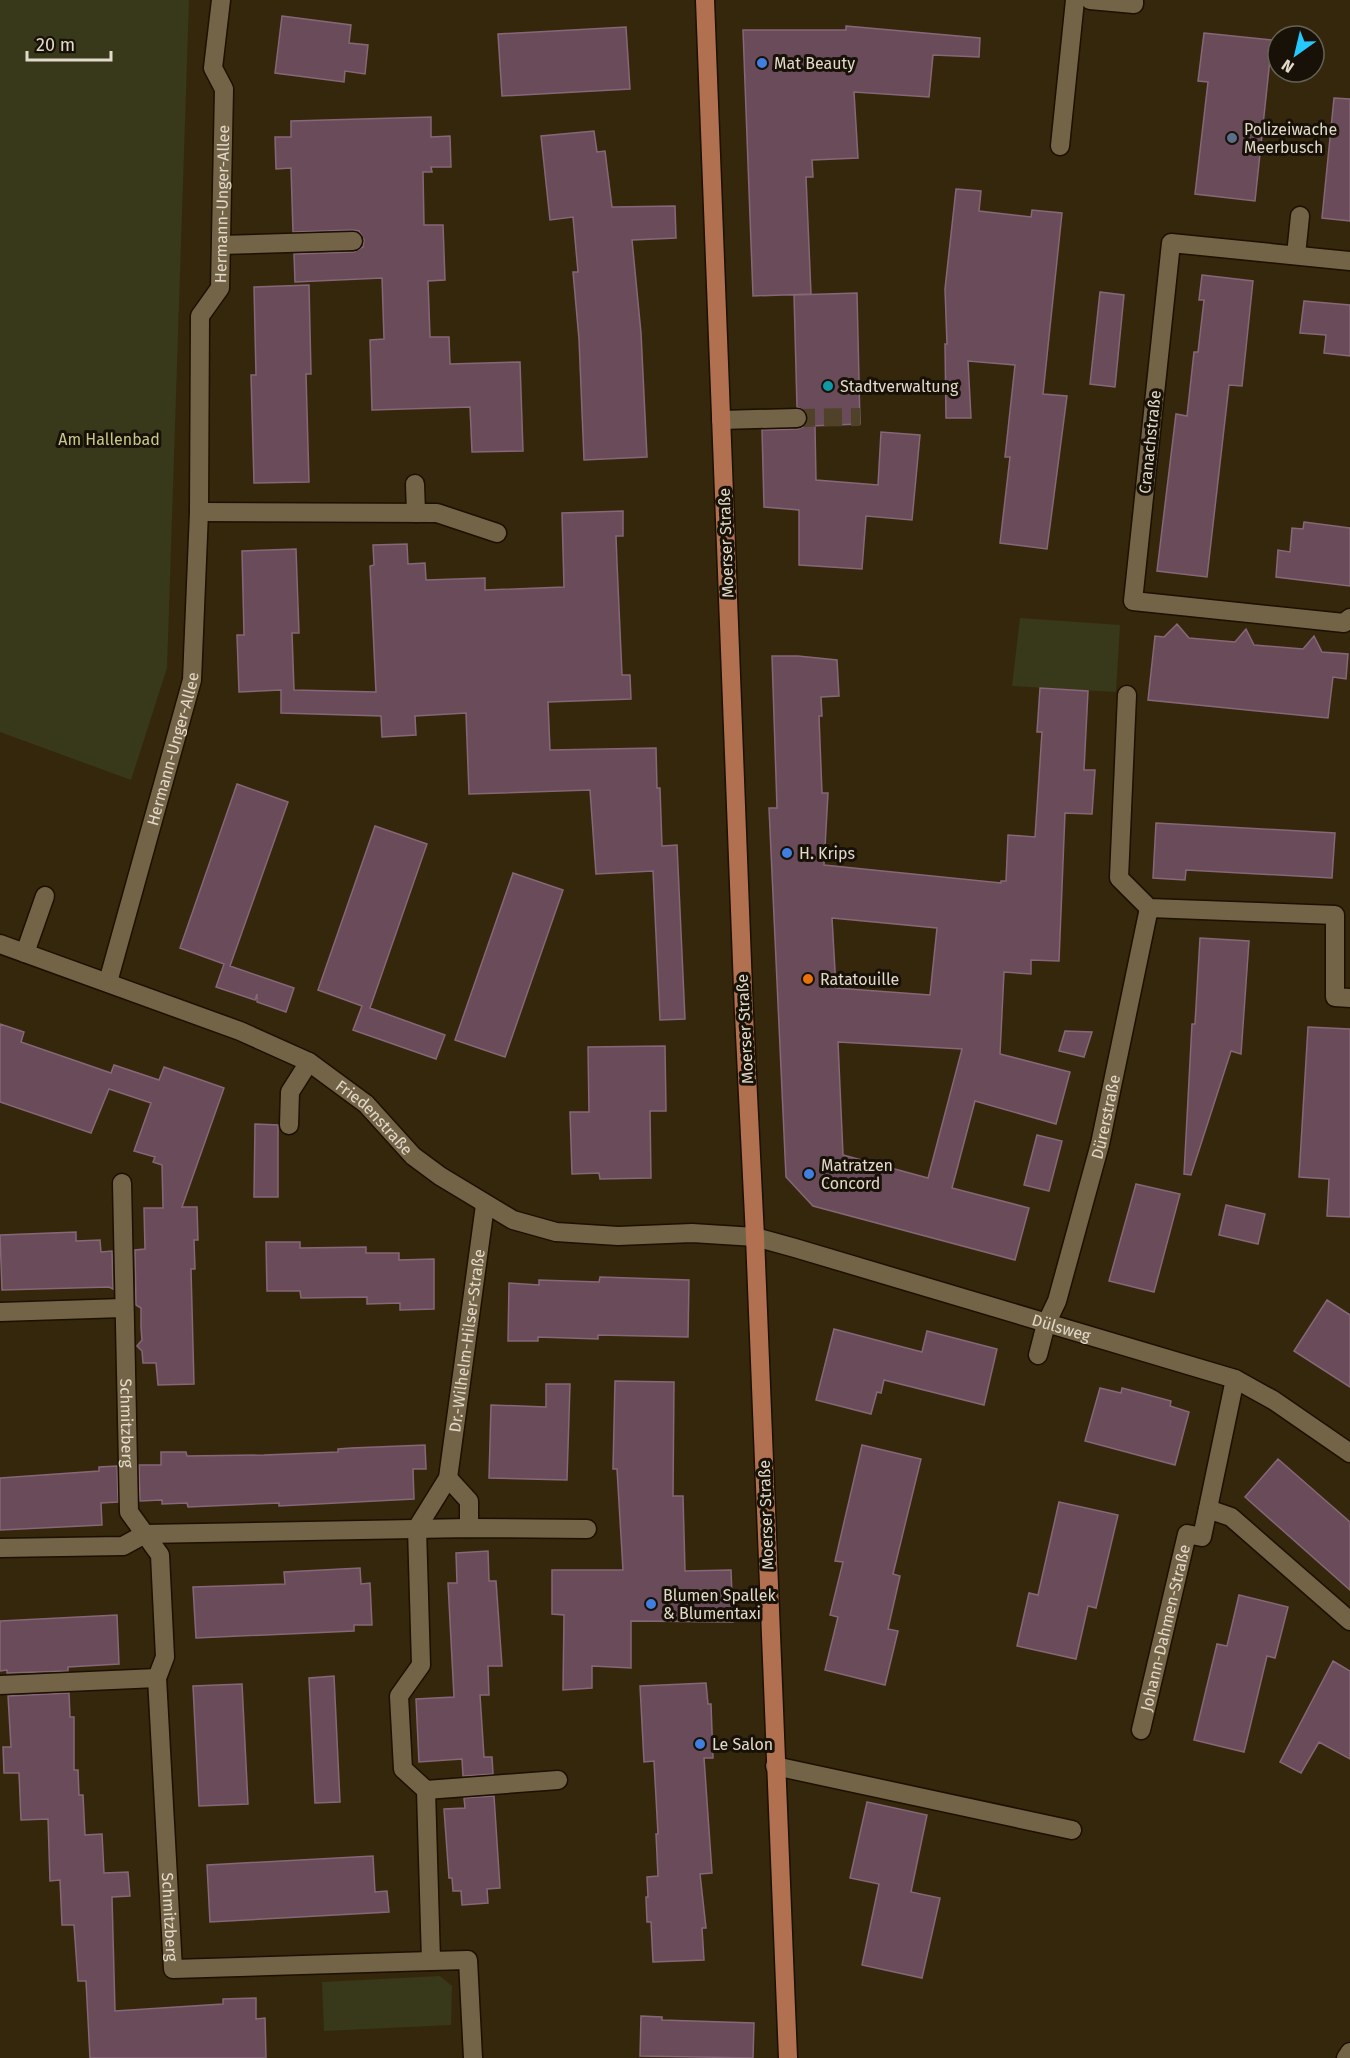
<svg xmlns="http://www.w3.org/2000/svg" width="1350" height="2058" font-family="'Fira Sans',sans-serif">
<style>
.green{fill:#38391a}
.building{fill:#694b5a;stroke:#866777;stroke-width:1.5;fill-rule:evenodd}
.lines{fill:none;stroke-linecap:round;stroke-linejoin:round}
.minor-tunnel{stroke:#4f4228;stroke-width:18;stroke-dasharray:18 9;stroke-linecap:butt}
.minor-casing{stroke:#1c1000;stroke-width:21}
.major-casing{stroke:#1c1000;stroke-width:21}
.minor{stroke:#736448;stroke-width:18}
.major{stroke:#b17050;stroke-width:18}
.shop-dot{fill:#3f7fe0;stroke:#171107;stroke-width:2}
.service-dot{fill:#5c6f8a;stroke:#171107;stroke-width:2}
.culture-dot{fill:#0f9aa8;stroke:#171107;stroke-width:2}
.food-dot{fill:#e8710a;stroke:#171107;stroke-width:2}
.labels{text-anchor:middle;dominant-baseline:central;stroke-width:6;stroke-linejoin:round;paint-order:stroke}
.poi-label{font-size:16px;fill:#e2d9ca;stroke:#171107;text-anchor:start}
.street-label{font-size:16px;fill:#e2d9ca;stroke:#171107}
.park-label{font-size:16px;fill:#c6c988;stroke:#171107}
</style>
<rect width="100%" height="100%" fill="#35270c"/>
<path class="green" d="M0,0h189l-22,668 -36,112 -131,-48z
M1020,618l100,7 -4,67 -104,-6z
M440,1976l12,10 -1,39 -127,6 -2,-49z"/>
<path class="building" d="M282,16l69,9 -2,18 19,2 -3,29 -20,-3 -1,11 -69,-9z
M846,26l134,12 -1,19 -46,-2 -4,42 -75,-5 4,66 -46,2 1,17h-7l5,117 -58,2 -10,-266h103z
M626,27l4,62 -128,7 -4,-62z
M1204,33l68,7 -17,161 -60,-7 13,-112 -10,-1z
M1334,98l16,1v122l-28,-3z
M431,117v20l19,-1 1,31h-20l1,5h-9l1,53h19l2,55 -17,1 2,56h19l1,27 70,-2 3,89 -51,1 -2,-45 -98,3 -2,-70 14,-1 -2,-61 -87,4 -1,-28 60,-2 9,-5 1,-7 -5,-9 -6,-1 -60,2 -2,-64 -15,1 -1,-32h16v-16z
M594,131l3,21 8,-1 7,56 63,-1 1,32 -44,2 9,93 6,124 -63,3 -5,-121 -6,-67h5l-5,-55 -23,3 -9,-84z
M956,189l25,2 -2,20 52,6 1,-7 30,3 -19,181 24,2 -20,153 -47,-6 10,-86h-5l10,-92 -47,-4 3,57h-25l-1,-74h2l-2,-55z
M1202,275l51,6 -11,105 -13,-1 -22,192 -50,-6 19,-157 11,2 7,-64h4l6,-52h-5z
M309,285l2,89h-5l3,108 -55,1 -3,-108h5l-2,-88z
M1100,292l24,3 -9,92 -25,-3z
M857,293l3,131 -50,2h5l1,54 62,5 3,-53 39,3 -8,85 -46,-4 -4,53 -63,-4v-55l-35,-3 -2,-77 36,-1 5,-2 5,-9 -2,-6 -9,-5 -3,-112z
M1304,301l46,4v51l-26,-3 2,-18 -26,-2z
M623,511v25h-7l1,27 5,112h8l1,24 -83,3 2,48 106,-2 1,40h3l2,58 15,-1 8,174 -25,1 -7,-149 -57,3 -6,-84 -121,4 -3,-81 -51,3 1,19 -34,2 -1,-21 -100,-3v-23l-42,2 -2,-57h7l-2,-84 54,-2 3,84h-7l2,57 82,2 -6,-126 4,-1 -1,-20 34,-1 1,20 17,-1 1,17 59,-2v12l79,-3 -2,-74z
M1304,522l46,6v58l-74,-9 2,-27 12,2 2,-24 11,1z
M1177,624l12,14 46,4 11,-13 8,16 49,4 11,-13 8,16 26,2 -2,25 -13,-2 -5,41 -180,-18 7,-64 9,1z
M772,656h26l39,4 2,36 -18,1 1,19h-3l3,77h6l-4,72 177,18v-2h5l2,-46 27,2 7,-105h-5l3,-44 48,3 -4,79h11l-3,44 -27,-1 -6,148 -28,-1v14l-27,-2 -4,82 70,18 -14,52 -81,-23 -23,87 77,20 -14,52 -202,-54 -27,-29 -17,-369h8zM832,918l105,10 -7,67 -94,-7zM838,1042l124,7 -34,129 -85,-23z
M237,784l51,18 -58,164 64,22 -8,24 -29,-10v-8l-2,6 -39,-13 8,-23 -44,-16z
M1156,823l179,10 -3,45 -146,-8 -1,10 -32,-2z
M375,826l52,18 -57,164 75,27 -9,24 -83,-29 9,-24 -44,-16z
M513,873l50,17 -58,167 -50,-17z
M1200,938l49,3 -8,113 -10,-3 -40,124 -7,-1 8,-150h3z
M0,1024l24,8 -3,10 90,31 3,-8 45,15 5,-13 60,21 -42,119h15l1,33h-4l1,29h-4l3,115 -36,1 -2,-22h-13l-1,-12 -5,-5 5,-6 -1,-12v-20l-5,-3 -1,-55 10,-1 -1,-41h19l-1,-43 -9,-3 2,-5 -21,-6 17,-48 -42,-14 -18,44 -91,-31z
M1308,1027l42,2v188l-23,-1 2,-37 -30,-2z
M1065,1031l27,1 -8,25 -25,-6z
M665,1046l1,65h-16l1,67 -51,1 -1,-6 -27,1 -2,-62h19l-1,-65z
M255,1124l23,1v72h-24z
M1037,1135l25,6 -13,50 -25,-6z
M1136,1184l44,10 -26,98 -45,-11z
M1226,1205l39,9 -7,30 -39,-9z
M76,1232v9l24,-1 1,12 11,-1 1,38 -4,-2 -107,3 -2,-55z
M266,1242h34v6l66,-1v6h33v7l35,-1v50l-34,1v-7l-33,1v-7l-66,1 -1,-7h-33z
M600,1277l89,3 -1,57 -90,-2v4l-60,-2v4h-30l1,-58 30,2v-5l60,2z
M1327,1300l23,15v72l-56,-36z
M834,1329l88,23 5,-21 70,18 -13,56 -100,-25 -3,13 -4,-1 -6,22 -55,-14z
M615,1381l59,1 -1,114h10l2,75 46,-1 2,52 -102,-1v47l-39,-2v22l-29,2 1,-75 -12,-1v-44h71l-6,-101h-4z
M546,1384h24l-3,96 -78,-2 2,-73 55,2z
M1100,1388l21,5 1,-5 23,6 26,7 -1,5 19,6 -14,53 -90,-24z
M425,1445l1,24h-13l1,30 -135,7v-3l-91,4 -1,-4 -25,1v-4l-22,1 -1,-36h22v-13h25l1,4 77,-1 74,-3v-3l13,-1z
M862,1445l59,14 -28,115 7,2 -12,53 10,2 -13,54 -60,-15 13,-53 -8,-2 13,-53 -8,-1z
M1278,1459l72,63v68l-105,-93z
M117,1466l1,36 -17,1 1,22 -102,5v-52l99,-7v-4z
M1059,1502l59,13 -22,93 -8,-2 -12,53 -59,-13 12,-53 9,2z
M488,1551l1,30h7l6,85h-14l1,29h-9l4,62h8l1,17 -30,2 -1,-17 -43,3 -3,-63 38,-2 -6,-114h9l-1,-30z
M360,1568l1,16 9,-1 2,42h-18v6l-158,7 -3,-51 92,-3 -1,-12z
M1239,1595l49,12 -13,51 -8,-2 -23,96 -50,-12 23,-96 10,2z
M117,1615l2,49 -51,3v4l-61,2v-3l-7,1v-50z
M1333,1661l17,10v88l-31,-17 -18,31 -21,-11z
M334,1676l6,126 -25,1 -6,-125z
M706,1683l2,21h3l2,54h-9l8,115 -12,1 6,54h-4l2,32 -51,2 -2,-40h-4l-1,-25h2l-1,-20 11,-1 -2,-42h2l-4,-73 -10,1 -4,-76z
M242,1684l6,120 -49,2 -6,-120z
M69,1693l1,24h4v53h4l1,25h4l2,40 17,-1 2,39 24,-1 2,24 -18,1 3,114 108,-7v-5l33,-1v21l9,-1 1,40h-176l-4,-77h-8l-4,-56h-12l-2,-45 -10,1 -2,-62 -27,1 -2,-47h-15l-1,-26h8l-3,-51z
M494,1796l6,92 -13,1 1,14 -26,2 -1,-14h-8l-1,-13h-3l-5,-69 21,-1 -1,-10z
M867,1802l60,13 -16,77 29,6 -18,80 -60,-13 17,-81 -29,-6z
M373,1856l2,36 12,-1 2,21 -179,10 -3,-57z
M641,2016l21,1v3l92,3 -1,35 -113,-2z"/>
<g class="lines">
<path class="minor-tunnel" d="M797,418l63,-1"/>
<defs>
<g id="minor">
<path d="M1090,0l44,4v-4"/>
<path d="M1060,146l15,-146"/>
<path d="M221,245l132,-4"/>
<path d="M1296,255l4,-39"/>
<path d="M1350,261l-179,-18 -38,358 211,22 6,-5"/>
<path d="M721,420l76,-2"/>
<path d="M415,484l1,29"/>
<path d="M199,512l238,1 60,20"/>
<path d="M1127,695l-8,183 30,30 186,7v82l15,1"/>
<path id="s1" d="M0,944l240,87 69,31 57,42 47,52 27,20 73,44 43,12 62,4 74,-3 63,4 40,11 440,131 38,21 77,53"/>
<path d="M25,953l20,-57"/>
<path id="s2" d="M108,982l84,-302 7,-168 1,-196 20,-28 4,-199 -11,-21 8,-68"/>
<path d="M289,1125l1,-33 19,-30"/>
<path id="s3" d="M122,1183l7,329 31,43 5,102 -8,21 16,291 258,-8"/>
<path d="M0,1312l123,-4"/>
<path id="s4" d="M1038,1355l8,-31 11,-23 43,-157 49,-236"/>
<path d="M448,1478l21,23v27"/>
<path d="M1208,1509l23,8 119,104"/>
<path d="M0,1548l123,-2 22,-12 324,-6 118,1"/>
<path d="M0,1685l157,-7"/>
<path id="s5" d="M1141,1730l46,-196 15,3 33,-158"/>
<path d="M775,1766l297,64"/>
<path d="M426,1790l132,-10"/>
<path id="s6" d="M473,2058l-5,-98 -37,1 -5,-171 -23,-21 -4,-73 22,-31 -4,-137 31,-50 37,-273"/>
<path d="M1346,2058l4,-6"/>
</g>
<path id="major" d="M705,0l39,1014 11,223 33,821"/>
</defs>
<use href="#minor" class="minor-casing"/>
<use href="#major" class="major-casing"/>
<use href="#minor" class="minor"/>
<use href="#major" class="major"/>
</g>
<g class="shop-dot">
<circle cx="762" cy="63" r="6"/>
<circle cx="787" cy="853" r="6"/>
<circle cx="809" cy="1174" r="6"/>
<circle cx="651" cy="1604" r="6"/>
<circle cx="700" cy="1744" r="6"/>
</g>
<circle class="service-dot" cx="1232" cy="138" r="6"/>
<circle class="culture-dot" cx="828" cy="386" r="6"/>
<circle class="food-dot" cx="808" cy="979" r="6"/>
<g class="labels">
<g class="poi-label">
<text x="774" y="63">Mat Beauty</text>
<text x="1244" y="129">Polizeiwache<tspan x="1244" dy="18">Meerbusch</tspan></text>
<text x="840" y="386">Stadtverwaltung</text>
<text x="799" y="853">H. Krips</text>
<text x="820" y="979">Ratatouille</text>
<text x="821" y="1165">Matratzen<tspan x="821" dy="18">Concord</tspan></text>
<text x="663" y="1595">Blumen Spallek<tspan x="663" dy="18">&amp; Blumentaxi</tspan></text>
<text x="712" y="1744">Le Salon</text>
</g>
<g class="street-label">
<text stroke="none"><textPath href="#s2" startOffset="796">Hermann-Unger-Allee</textPath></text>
<text transform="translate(1150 442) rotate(-84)">Cranachstraße</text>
<text transform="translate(726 543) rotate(-92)">Moerser Straße</text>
<text stroke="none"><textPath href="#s2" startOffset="242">Hermann-Unger-Allee</textPath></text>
<text transform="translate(745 1029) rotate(-93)">Moerser Straße</text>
<text stroke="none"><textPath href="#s1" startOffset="417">Friedenstraße</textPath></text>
<text stroke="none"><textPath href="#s4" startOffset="248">Dürerstraße</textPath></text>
<text stroke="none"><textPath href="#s1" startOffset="1154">Dülsweg</textPath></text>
<text stroke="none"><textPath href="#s6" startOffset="783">Dr.-Wilhelm-Hilser-Straße</textPath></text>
<text stroke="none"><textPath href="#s3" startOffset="240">Schmitzberg</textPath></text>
<text transform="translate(766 1515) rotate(-92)">Moerser Straße</text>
<text stroke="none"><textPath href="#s5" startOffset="105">Johann-Dahmen-Straße</textPath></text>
<text stroke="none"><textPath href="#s3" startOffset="746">Schmitzberg</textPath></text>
</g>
<g class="park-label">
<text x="109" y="439">Am Hallenbad</text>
</g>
</g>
<g transform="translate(1296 54) rotate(214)"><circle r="28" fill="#171107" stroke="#686155" stroke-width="1.5"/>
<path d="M0-4.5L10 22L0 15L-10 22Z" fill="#25c9fe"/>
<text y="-9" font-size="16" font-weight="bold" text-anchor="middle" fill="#e2d9ca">N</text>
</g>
<path d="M27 51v9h84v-9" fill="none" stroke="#e2d9ca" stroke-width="3"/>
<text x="36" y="51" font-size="18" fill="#e2d9ca" stroke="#171107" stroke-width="4.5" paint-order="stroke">20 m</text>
</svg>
